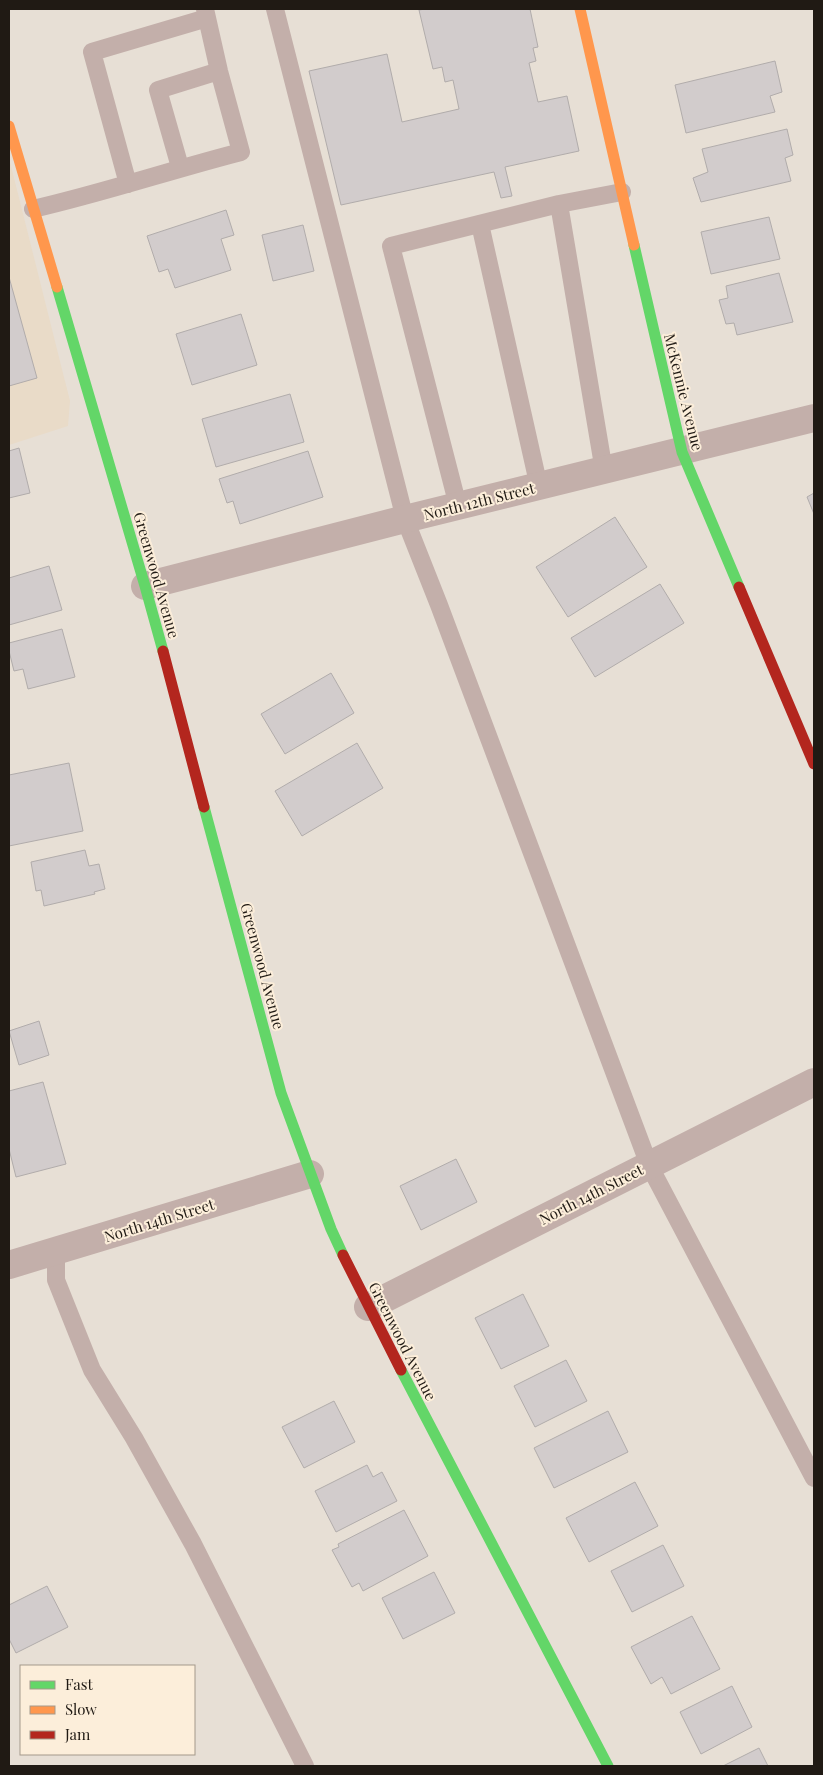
<svg xmlns="http://www.w3.org/2000/svg" width="823" height="1775" font-family="'Playfair Display',serif">
<style>
.built{fill:#e9dbc8}
.building{fill:#d2cccc;stroke:#b1acab}
.lines{fill:none;stroke-linecap:round;stroke-linejoin:round}
.lane{stroke:#c3afaa;stroke-width:18}
.street{stroke:#c3afaa;stroke-width:28}
.fast{stroke:#63d668;stroke-width:11}
.slow{stroke:#ff974d;stroke-width:11}
.jam{stroke:#b3261e;stroke-width:11}
.labels{text-anchor:middle;dominant-baseline:central;stroke-width:4;stroke-linejoin:round;paint-order:stroke}
.street-label{font-size:15px;fill:#201a14;stroke:#fceeda}
</style>
<rect width="100%" height="100%" fill="#e7dfd5"/>
<path class="built" d="M9,158l61,243 -2,25 -59,19z"/>
<path class="building" d="M425,9h105l8,38 -5,1 3,13 -7,2 9,39 29,-6 12,55 -74,16 7,29 -11,2 -7,-26 -153,33 -32,-134 78,-17 15,68 57,-13 -6,-29 -8,2 -3,-15 -9,2 -14,-59z
M775,61l7,31 -12,4 5,16 -89,21 -11,-48z
M787,129l6,26 -8,3 6,23 -90,21 -8,-24 15,-6 -6,-23z
M226,210l8,25 -13,4 10,31 -56,18 -7,-19 -9,3 -12,-36z
M769,217l11,42 -69,15 -10,-42z
M303,225l11,46 -41,10 -11,-46z
M779,273l14,49 -56,13 -3,-12 -8,1 -7,-24 9,-2 -2,-12z
M9,277l28,101 -28,8z
M241,314l16,51 -65,20 -16,-51z
M290,394l14,48 -88,25 -14,-48z
M19,448l11,45 -21,5v-47z
M308,451l15,46 -83,27 -7,-23 -6,2 -8,-24z
M814,493v21l-7,-17z
M615,517l32,50 -79,50 -32,-50z
M49,566l13,44 -53,15v-47z
M660,584l24,39 -89,54 -24,-39z
M62,629l13,48 -47,12 -5,-20 -9,2 -5,-20v-8z
M331,673l23,40 -69,41 -24,-40z
M357,743l26,45 -81,48 -27,-45z
M69,763l14,68 -74,15v-71z
M85,850l4,16 10,-2 6,25 -11,3 1,2 -51,12 -3,-16 -5,1 -5,-29z
M39,1021l10,34 -30,10 -10,-34z
M43,1082l23,82 -50,13 -7,-28v-58z
M456,1159l21,43 -56,28 -21,-44z
M523,1294l26,52 -48,23 -26,-51z
M566,1360l21,41 -52,26 -21,-41z
M334,1401l21,41 -51,26 -22,-41z
M608,1411l20,41 -74,36 -20,-40z
M367,1465l6,12 9,-5 15,29 -61,31 -21,-41z
M635,1482l23,44 -69,36 -23,-44z
M404,1510l24,46 -65,35 -4,-8 -7,4 -20,-37 7,-3 -1,-3z
M663,1545l21,41 -52,26 -21,-41z
M434,1572l21,41 -52,26 -21,-41z
M47,1586l21,41 -52,26 -7,-14v-34z
M692,1616l28,53 -49,25 -9,-17 -11,7 -20,-37z
M732,1686l20,41 -51,27 -21,-42z
M759,1748l9,18h-45z"/>
<g class="lines">
<path class="lane" d="M275,9l130,510 34,86 210,560 165,313
M180,167l-22,-77 61,-19
M128,184l-36,-132 115,-34
M33,209c70,-16 138,-39 208,-57l-22,-81 -14,-62
M480,224l59,263
M604,471l-45,-267 63,-12
M458,506l-67,-260 168,-42
M56,1251v29l36,90 42,68 59,106 112,222"/>
<path class="street" d="M145,586l260,-67 409,-101
M9,1265l301,-91
M368,1307l446,-225"/>
<path class="fast" d="M634,245l48,207 57,135
M57,287l88,299 18,65
M204,807l77,286 50,136 12,26
M401,1370l207,396"/>
<path class="slow" d="M580,9l54,236
M9,126l48,161"/>
<path class="jam" d="M739,587l75,177
M163,651l41,156
M343,1255l58,115"/>
</g>
<g class="labels">
<g class="street-label">
<text transform="translate(684 392) rotate(76)">McKennie Avenue</text>
<text transform="translate(479 501) rotate(-14)">North 12th Street</text>
<text transform="translate(157 575) rotate(74)">Greenwood Avenue</text>
<text transform="translate(263 966) rotate(75)">Greenwood Avenue</text>
<text transform="translate(591 1194) rotate(-27)">North 14th Street</text>
<text transform="translate(159 1220) rotate(-17)">North 14th Street</text>
<text transform="translate(403 1341) rotate(63)">Greenwood Avenue</text>
</g>
</g>
<rect width="823" height="1775" fill="none" stroke="#201a14" stroke-width="20"/>
<rect x="20" y="1665" width="175" height="90" fill="#fceeda" stroke="#a4998b"/>
<rect x="30" y="1681" width="25" height="8" fill="#63d668" stroke="#a4998b"/>
<text x="65" y="1690" font-size="15" fill="#201a14">Fast</text>
<rect x="30" y="1706" width="25" height="8" fill="#ff974d" stroke="#a4998b"/>
<text x="65" y="1715" font-size="15" fill="#201a14">Slow</text>
<rect x="30" y="1731" width="25" height="8" fill="#b3261e" stroke="#a4998b"/>
<text x="65" y="1740" font-size="15" fill="#201a14">Jam</text>
</svg>
